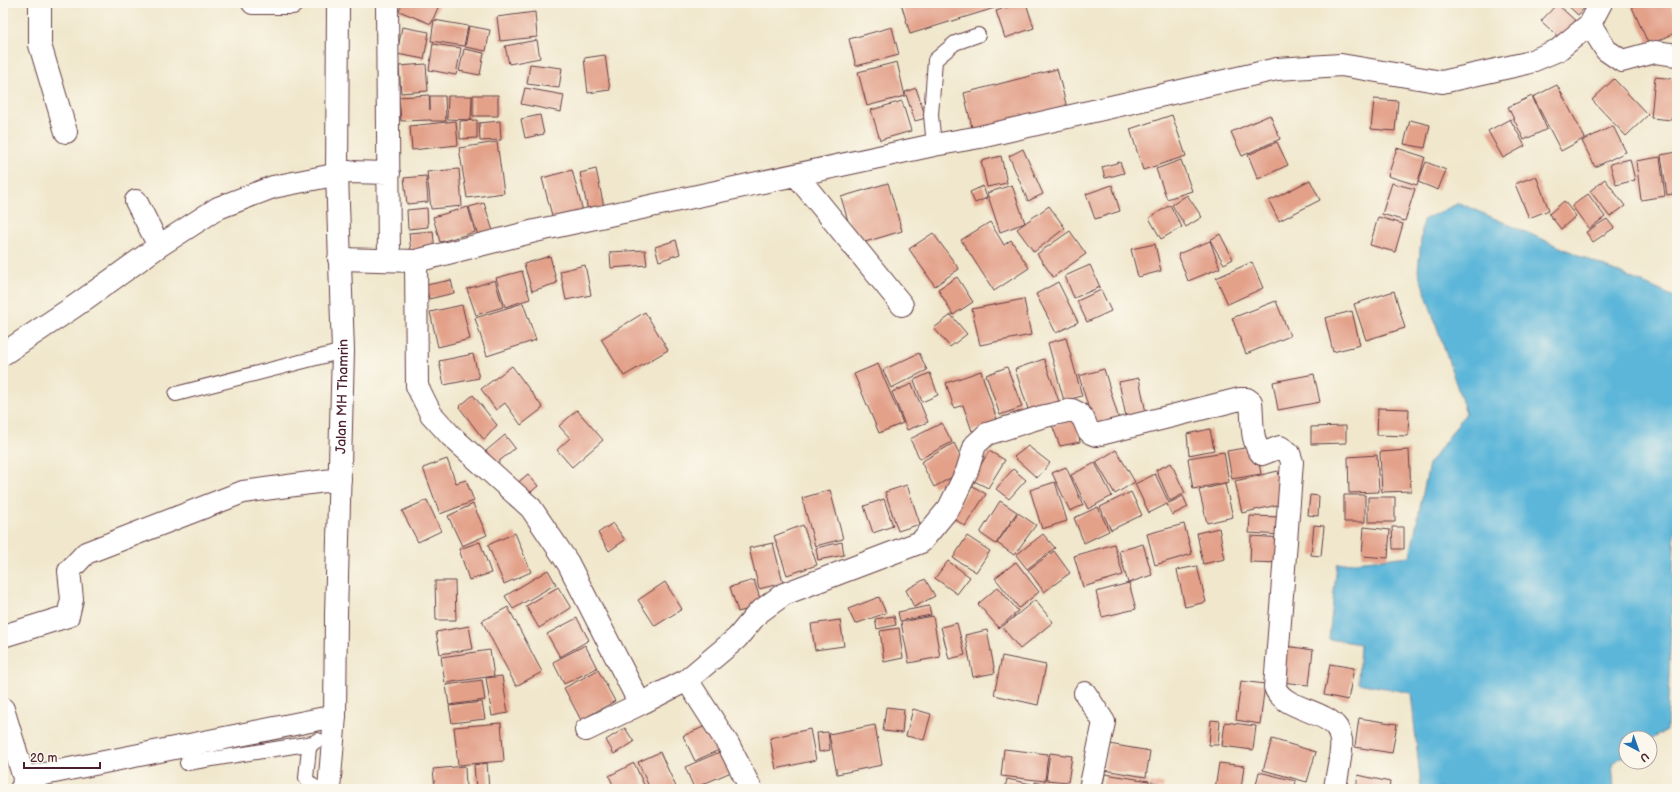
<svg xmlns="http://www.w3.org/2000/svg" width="1680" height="792" font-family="'Balsamiq Sans',sans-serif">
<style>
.water{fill:#5bb6d9;stroke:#526a82}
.building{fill:#e3a18a}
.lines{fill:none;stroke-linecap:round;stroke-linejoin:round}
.service-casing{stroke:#633d43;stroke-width:16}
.minor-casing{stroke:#633d43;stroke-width:24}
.tertiary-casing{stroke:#633d43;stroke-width:24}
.service{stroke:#fff;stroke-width:14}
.minor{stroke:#fff;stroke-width:22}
.tertiary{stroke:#fff;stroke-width:22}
.labels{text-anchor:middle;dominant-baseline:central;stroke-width:4;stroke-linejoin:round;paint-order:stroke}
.street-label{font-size:14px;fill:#4a1f2b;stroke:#fbf7ec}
</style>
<rect width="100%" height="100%" fill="#fbf7ec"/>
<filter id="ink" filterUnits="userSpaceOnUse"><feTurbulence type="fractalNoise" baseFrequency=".025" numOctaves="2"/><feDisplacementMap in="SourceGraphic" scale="8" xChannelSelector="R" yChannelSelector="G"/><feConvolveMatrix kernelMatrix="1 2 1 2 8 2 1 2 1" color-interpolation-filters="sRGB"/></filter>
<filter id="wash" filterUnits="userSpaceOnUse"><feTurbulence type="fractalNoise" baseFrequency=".012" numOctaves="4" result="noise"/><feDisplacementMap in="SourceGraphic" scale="16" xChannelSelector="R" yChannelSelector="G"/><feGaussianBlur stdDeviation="0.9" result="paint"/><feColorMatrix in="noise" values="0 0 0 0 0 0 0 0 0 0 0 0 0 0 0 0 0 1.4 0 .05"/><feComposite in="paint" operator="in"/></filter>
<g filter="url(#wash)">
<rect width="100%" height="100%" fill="#f0e7cc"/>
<path class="water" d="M1459,203l218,95v225l-2,1 -8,206 -17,10v-2h-24v17l-14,8 2,26h-183l-10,-2 -10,-94 -53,-10 2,-39 -31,-5 8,-75 73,-8 19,-92 37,-51 -48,-142 5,-51z"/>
<g id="blocks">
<path class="building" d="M403,3h37l-9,21 -32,-13z
M901,3h110l-101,31z
M1020,3h6l8,25 -29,10 -9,-27z
M1565,3h24l-11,12z
M1630,3h40l7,16v13l-28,13z
M1557,4l22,20 -16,17 -22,-20z
M535,12l2,25 -37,4 -3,-24z
M434,20l34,6 -4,20 -33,-5z
M469,26l21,4 -4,21 -21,-4z
M402,27l27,5 -5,27 -27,-5z
M892,27l7,28 -43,11 -7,-27z
M537,40l3,18 -31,6 -4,-18z
M433,44l28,4 -5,27 -27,-5z
M464,49l20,4 -4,22 -21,-4z
M605,55l5,35 -22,3 -4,-35z
M897,62l8,34 -38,10 -9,-34z
M426,64l2,27 -27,2 -2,-27z
M530,64l32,4 -3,20 -32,-4z
M1057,69l10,39 -94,24 -9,-39z
M1655,77l22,2 -5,41 -21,-2z
M1614,79l34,36 -22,21 -34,-36z
M1557,85l28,53 -24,13 -28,-54z
M525,88l39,7 -3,17 -40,-8z
M916,88l10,30 -11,3 -10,-29z
M429,95l1,15v-14h15l1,25h-15v-1l-30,1 -2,-24z
M473,95h25v21h-25z
M448,96h24l-1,24 -24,-1z
M1532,96l15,33 -23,11 -16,-33z
M1374,99l24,2 -3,30 -24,-2z
M902,101l9,30 -31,9 -9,-30z
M540,115l4,19 -19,4 -4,-19z
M1172,115l14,41 -43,14 -13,-41z
M1270,115l10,24 -38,17 -11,-24z
M1510,119l15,27 -22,12 -15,-27z
M477,120v18l-17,1v-18z
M1410,120l20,5 -5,23 -21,-4z
M456,121l2,24 -46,5 -2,-24z
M500,121l1,19 -21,1 -1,-18z
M1613,126l13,26 -31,15 -13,-26z
M497,142l7,51 -37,5 -8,-50z
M1277,142l11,23 -30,14 -10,-24z
M1397,148l28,9 -8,28 -29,-9z
M1023,149l20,45 -15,7 -19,-45z
M1677,152v41l-10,2 -6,-40z
M1001,156l6,27 -20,4 -6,-26z
M1660,157l5,39 -24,4 -5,-39z
M1630,159l5,21 -19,5 -6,-21z
M1181,160l11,31 -25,8 -11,-30z
M1120,162l4,11 -19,5 -3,-11z
M1426,162l20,8 -8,20 -20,-8z
M459,169l3,37 -31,3 -4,-37z
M596,169l8,38 -16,4 -8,-38z
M572,170l12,45 -30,8 -12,-45z
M426,176l2,26 -21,2 -3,-26z
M1536,176l13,34 -20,8 -14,-34z
M1605,179l20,27 -15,11 -20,-26z
M1310,180l10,20 -41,21 -10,-20z
M888,183l14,48 -47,14 -14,-48z
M1392,183l23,6 -10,32 -23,-7z
M1012,185l13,38 24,-17 16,22 -31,24 -17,-23 8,-6 -25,9 -13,-39z
M1112,185l8,26 -25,8 -9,-25z
M983,186l4,12 -12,5 -5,-11z
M1588,194l17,23 -16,12 -17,-23z
M1187,195l15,22 -16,10 -14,-22z
M1564,201l12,15 -15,13 -12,-15z
M484,203l9,28 -15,5 -9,-29z
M1170,205l12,22 -21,12 -12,-21z
M468,207l7,25 -35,10 -7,-25z
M427,208l1,19 -20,2 -1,-19z
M1378,217l25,7 -8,28 -25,-7z
M1607,219l7,9 -21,14 -7,-10z
M990,222l14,23 7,-5 18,28 -35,23 -33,-51z
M433,231l2,20 -24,2 -2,-20z
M1070,231l16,23 -33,23 -16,-23z
M933,233l26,36 -24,17 -26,-37z
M1220,234l13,25 -9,5 -14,-24z
M676,240l4,14 -21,7 -4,-14z
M1210,241l10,27 -32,13 -10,-27z
M1155,244l6,27 -23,6 -7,-28z
M645,250l2,15 -36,3 -1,-16z
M550,256l7,27 -25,8 -8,-27z
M1252,262l11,26 -35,16 -12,-26z
M585,265l6,30 -25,5 -6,-29z
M1090,265l10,22 -26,11 -9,-22z
M522,271l8,28 -25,8 -9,-29z
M957,277l16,25 -20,13 -15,-26z
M451,280l3,13 -25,6 -3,-14z
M495,280l8,27 -27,8 -9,-26z
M1058,282l20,40 -22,11 -20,-39z
M1101,290l10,21 -24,11 -10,-21z
M1394,291l11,37 -39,12 -12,-36z
M1024,299l7,36 -51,10 -8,-36z
M1276,301l14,35 -44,18 -14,-36z
M523,303l13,37 -49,16 -12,-38z
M462,305l8,34 -32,8 -8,-35z
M1352,311l8,34 -27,7 -8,-34z
M645,312l23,38 -44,26 -23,-37z
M951,315l16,19 -17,13 -16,-19z
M1066,338l16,58 -18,5 -16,-58z
M919,353l8,17 -36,18 -8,-18z
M473,354l6,24 -35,7 -5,-24z
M1044,359l17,48 -30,11 -16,-49z
M878,364l25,59 -24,10 -25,-59z
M512,366l31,42 -22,17 -16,-22 -9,7 -15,-21z
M1007,367l15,40 -22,8 -14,-40z
M1104,369l16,54 -25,7 -16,-54z
M981,371l17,52 -26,8 -9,-26 -9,3 -8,-25z
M930,373l8,22 -16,7 -8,-22z
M1314,374l6,28 -42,8 -5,-28z
M1139,378l7,35 -20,4 -7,-35z
M912,384l16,38 -21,8 -15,-38z
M473,395l24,30 -13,15 -25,-33z
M1378,408l31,1 -1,27 -31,-1z
M577,410l26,30 -31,27 -15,-17 13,-12 -11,-12z
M1076,420l4,22 -20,4 -8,-21z
M942,423l10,19 -32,17 -10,-20z
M1346,426v17l-35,1v-17z
M1210,429l4,21 -25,5 -2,-21z
M505,435l10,13 -19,16 -10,-13z
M954,443l13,26 -33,18 -13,-25z
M1028,446l22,17 -13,15 -23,-21z
M1256,446l5,28 -29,5 -5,-28z
M1116,450l19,32 -20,12 -19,-32z
M1409,450l2,41 -29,1 -2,-40z
M989,451l16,9 -17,28 -16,-8z
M1224,452l5,30 -36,7 -5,-31z
M1377,455l2,37 -30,1 -1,-36z
M447,459l9,24 10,-3 8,21 -34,13 -17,-46z
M1095,463l17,33 -24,13 -17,-34z
M1171,463l14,30 -15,8 -14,-31z
M1066,467l17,38 -13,6 -18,-38z
M1013,469l13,11 -17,19 -13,-10z
M1278,471l8,32 -44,10 -7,-32z
M528,474l10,12 -13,11 -10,-12z
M1155,474l14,29 14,-7 5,11 -16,8 -5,-11 -18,9 -14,-29z
M1055,482l12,39 -25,8 -12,-39z
M1225,484l8,33 -26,6 -8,-33z
M907,485l13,39 -22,7 -13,-39z
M971,485l15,9 -21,32 -15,-10z
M830,490l13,49 -28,7 -13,-48z
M1131,492l11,23 -31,15 -11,-23z
M1310,495l9,1 -1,20 -10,-1z
M1344,495h21v27h-21z
M1368,497h27v25h-27z
M884,499l9,27 -20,7 -9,-27z
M427,500l14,31 -23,11 -16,-31z
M1000,501l17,11 -21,32 -16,-11z
M473,504l14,31 -25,11 -14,-30z
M1098,507l11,24 -25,12 -10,-25z
M1018,513l18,12 -22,30 -17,-12z
M1250,516l32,1 -1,18 -32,-2z
M613,523l12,17 -16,11 -11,-18z
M1184,524l8,30 -37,11 -8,-31z
M803,525l14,40 -30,10 -13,-39z
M1314,525l10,1 -3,30 -10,-1z
M1364,527l26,3 -2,28 -26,-2z
M1392,527h12v22h-11z
M1219,528l6,31 -22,5 -6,-31z
M515,533l16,39 -27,12 -16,-39z
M1043,534l12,14 -28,21 -11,-14z
M967,536l23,15 -14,21 -23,-14z
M1251,536l33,2 -1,25 -33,-1z
M480,542l11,31 -22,7 -10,-31z
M842,542l2,13 -26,5 -2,-12z
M773,543l10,40 -24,6 -10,-41z
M1114,544l9,31 -40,12 -9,-31z
M1143,544l9,31 -24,8 -9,-32z
M1054,551l16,22 -26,19 -16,-22z
M948,561l22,16 -13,17 -22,-16z
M1016,562l23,30 -20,16 -24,-30z
M1197,566l9,36 -21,5 -8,-37z
M548,570l8,14 -43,25 -8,-13z
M925,579l10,17 -21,11 -8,-17z
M754,580l8,25 -24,7 -8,-25z
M435,581h20l1,39h-20z
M665,582l17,27 -27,17 -17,-26z
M1129,583l7,26 -34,8 -6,-25z
M558,587l13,21 -32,20 -13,-22z
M998,587l20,24 -19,17 -21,-24z
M879,597l7,16 -31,11 -7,-15z
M1035,600l18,22 -33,27 -18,-22z
M929,606l2,9 -31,6 -2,-9z
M508,607l34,65 -26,14 -34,-65z
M894,616l2,9 -19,4 -2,-10z
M933,616l7,41 -31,6 -8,-41z
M577,618l12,22 -29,17 -13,-23z
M840,620l4,26 -29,4 -4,-26z
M957,623l8,32 -16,4 -8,-32z
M469,626l4,23 -33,5 -4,-22z
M899,628l4,30 -19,4 -4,-31z
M987,630l8,43 -22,4 -8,-42z
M585,645l12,23 -33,16 -11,-22z
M1286,646l27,4 -4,35 -28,-3z
M490,650l4,26 -49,7 -4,-26z
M1002,656l44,9 -8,40 -44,-10z
M1330,664l24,4 -6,32 -24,-5z
M598,670l17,31 -34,19 -17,-32z
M502,676l6,37 -16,3 -6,-38z
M482,680l3,20 -36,5 -3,-20z
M1241,681l24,3 -5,40 -24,-4z
M482,702l3,17 -33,4 -3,-17z
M886,707l18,2 -2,24 -19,-2z
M913,709l18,5 -7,26 -18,-4z
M1359,718l38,6 -5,29 -37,-6z
M1211,720l9,1 -2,24h-9z
M1225,722l31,4 -3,24 -31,-4z
M501,723l3,38 -46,4 -4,-38z
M710,724l11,25 -26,12 -12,-25z
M875,725l7,40 -45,9 -8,-40z
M625,728l9,14 -20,12 -8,-14z
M810,729l6,31 -40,9 -6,-31z
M828,732l2,18 -11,2 -2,-19z
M1272,739l44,13 -9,30 -44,-12z
M1109,744l41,7 -4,26 -42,-7z
M1004,749l44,5 -3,27 -44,-5z
M722,751l9,21 -37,16 -9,-21z
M660,752l17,37h-27l-12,-27z
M1050,753l22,3 -4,26 -22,-2z
M487,763l2,26h-13l-2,-24z
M634,763l12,26h-31l-6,-13z
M1219,763l25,3 -3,23h-26z
M465,766l1,23h-31l-2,-20z
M1259,772l37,9 -2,8h-39z
M1105,774l44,7 -1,8h-46z
M1358,775l32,7 -1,7h-33z
M1007,779l24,5 -1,5h-25z
M1035,782l18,4 -1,3h-18z
M1151,782l13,2 -1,5h-14z"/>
</g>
</g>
<g filter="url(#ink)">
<use href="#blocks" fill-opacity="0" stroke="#633d43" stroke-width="1"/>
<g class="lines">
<defs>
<path id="service" d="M934,145l-3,-30 4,-55 20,-17 23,-8
M176,394l167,-43
M318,740l-5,3 -4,5 -3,30 4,6 8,5
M187,763l126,-20"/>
<path id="minor" d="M40,3v42l26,87
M253,3h39
M387,3l2,256
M1590,24l16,26 16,11 33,-9 22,3
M797,176l105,129
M136,201l23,45
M339,259l77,2 119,-30 399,-86 46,-8 297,-68 64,-4 101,17 85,-19 31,-13 32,-26 11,-21
M416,261l1,125 14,28 20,22 80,72 37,55 72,141 47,-24 41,64 23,45
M3,354l72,-48 84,-60 59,-38 55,-21 76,-15 40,1
M3,636l65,-20 4,-17 -3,-28 17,-18 157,-61 97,-13
M687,680l50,-42 21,-25 26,-19 137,-52 28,-34 18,-37 8,-26 12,-11 54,-17 31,-7 6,3 5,5 5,12 3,3 5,2 144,-36h7l4,3c2,16 -1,40 11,52l18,-7 9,6 3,9 -17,225c7,22 50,23 62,41 2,3 3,9 4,12 2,11 -5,37 -6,49
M1085,693l19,29 -14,67
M3,709l21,69 -1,9 -2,2
M586,730l54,-26
M24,778l311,-62"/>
<g id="tertiary">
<path id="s1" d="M329,789l6,-73 1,-101 7,-264 -6,-177 1,-171"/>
</g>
</defs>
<use href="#service" class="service-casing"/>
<use href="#minor" class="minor-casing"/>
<use href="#tertiary" class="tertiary-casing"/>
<use href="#service" class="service"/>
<use href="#minor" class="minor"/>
<use href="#tertiary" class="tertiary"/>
</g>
</g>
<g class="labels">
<g class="street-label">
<text stroke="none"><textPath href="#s1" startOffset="393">Jalan MH Thamrin</textPath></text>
</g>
</g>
<rect width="1680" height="792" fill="none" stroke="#fbf7ec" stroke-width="16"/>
<g transform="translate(1638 750) rotate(139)"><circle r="19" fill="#fbf7ec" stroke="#b4a19f"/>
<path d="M0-3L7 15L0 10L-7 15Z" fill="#1f6fb2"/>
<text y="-6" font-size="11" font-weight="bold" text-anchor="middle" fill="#4a1f2b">U</text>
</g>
<path d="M24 762v6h76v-6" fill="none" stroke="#4a1f2b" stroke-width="2"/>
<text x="30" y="762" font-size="12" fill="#4a1f2b" stroke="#fbf7ec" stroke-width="3" paint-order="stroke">20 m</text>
</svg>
